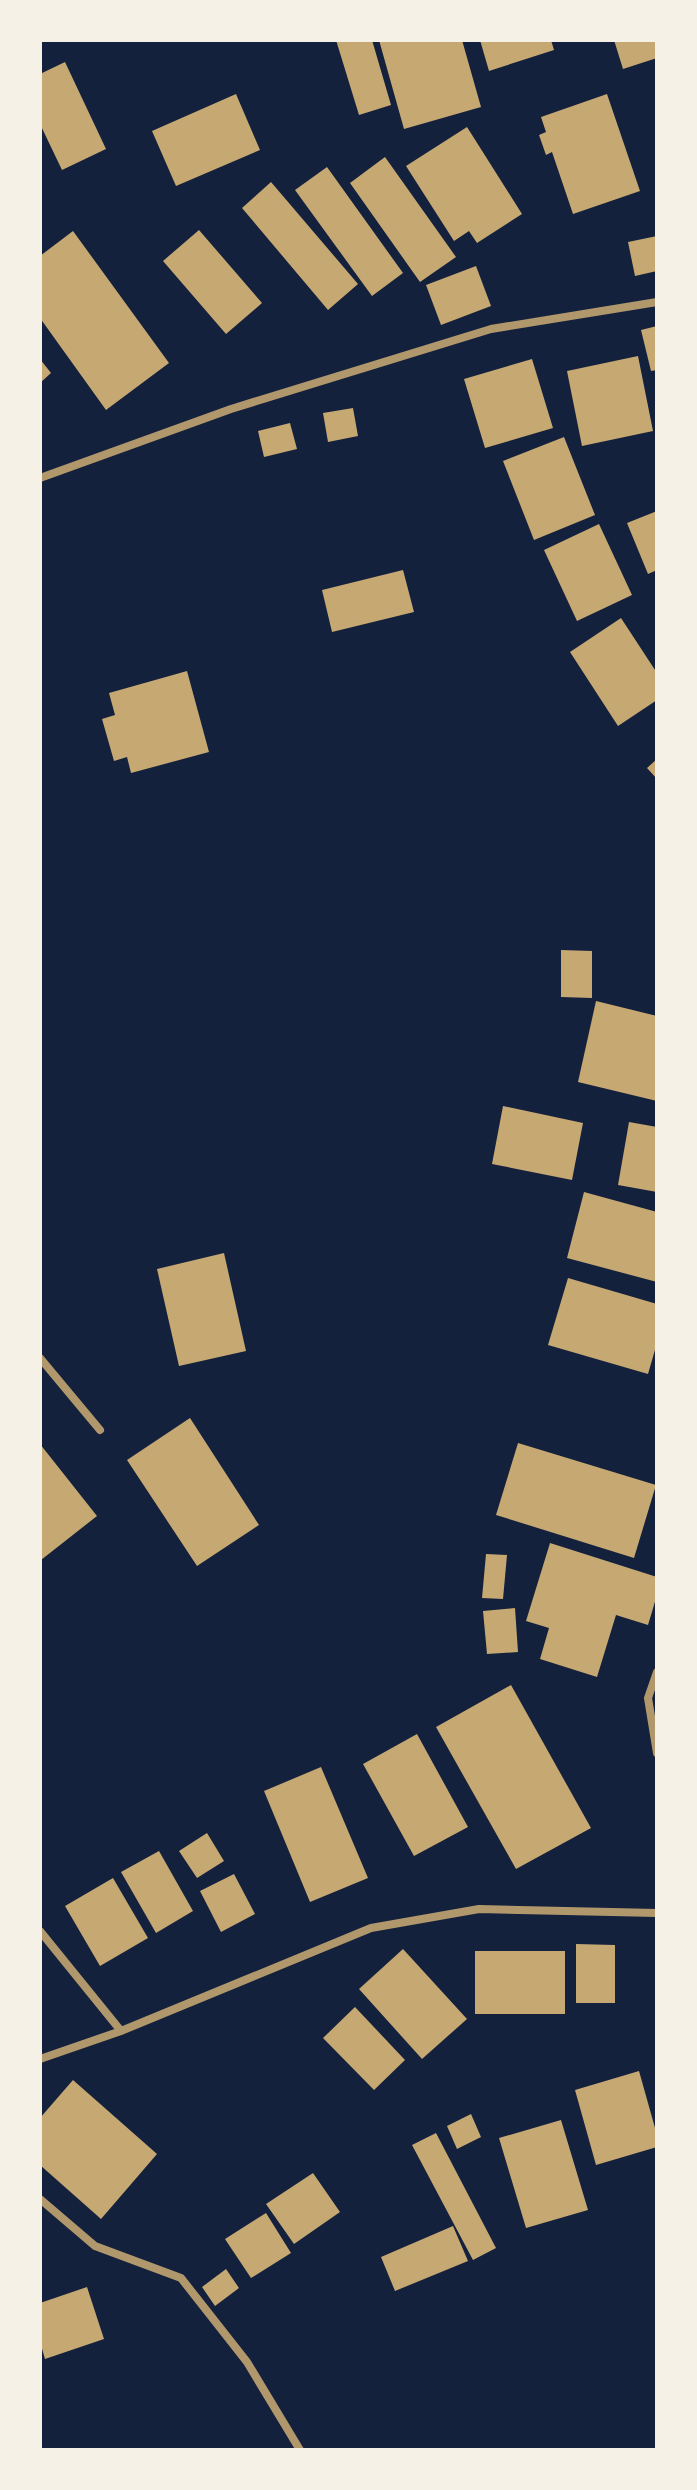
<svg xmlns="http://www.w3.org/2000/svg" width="697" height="2490" font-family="Montserrat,sans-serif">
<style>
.building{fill:#c6a872}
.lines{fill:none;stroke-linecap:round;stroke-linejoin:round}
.minor{stroke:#b1986c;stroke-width:8}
</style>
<rect width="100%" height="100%" fill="#14213d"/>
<path class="building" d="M336,40h36l19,65 -32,10z
M379,40h83l19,67 -77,22z
M480,40h71l3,10 -65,21z
M614,40h43v18l-34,11z
M65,62l41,87 -44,21 -22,-46v-50z
M236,94l24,56 -84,36 -24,-55z
M607,94l33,97 -67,23 -21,-62 -6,3 -7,-20 7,-3 -5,-15z
M467,127l55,87 -45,29 -8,-12 -15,10 -48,-75z
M385,157l71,100 -36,25 -70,-99z
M327,167l76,106 -31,23 -77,-106z
M271,182l87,102 -30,26 -86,-102z
M199,230l63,73 -36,31 -63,-73z
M73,231l96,132 -63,47 -66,-92v-62z
M657,236v35l-22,5 -7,-34z
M476,266l15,40 -50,19 -15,-40z
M657,326v44l-6,1 -10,-41z
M638,356l15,75 -71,15 -15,-75z
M40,359l11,14 -11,10z
M532,359l21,69 -68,20 -21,-69z
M353,408l5,28 -30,6 -5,-29z
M290,423l7,26 -33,8 -6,-26z
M564,437l31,78 -61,25 -31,-79z
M657,511v59l-9,4 -21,-51z
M599,524l33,71 -55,26 -33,-71z
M403,570l11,42 -82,20 -10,-42z
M621,618l36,55v27l-39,26 -48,-74z
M187,671l22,81 -78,21 -4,-16 -13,4 -12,-42 13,-4 -6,-22z
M657,759v20l-10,-11z
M561,950l31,1v47l-31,-1z
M596,1001l61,15v85l-79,-19z
M503,1106l80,17 -11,57 -80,-16z
M629,1122l28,5v65l-39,-7z
M584,1192l73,20v70l-90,-24z
M224,1253l22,98 -67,15 -22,-97z
M568,1278l89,26v39l-9,31 -100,-29z
M190,1418l69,107 -62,41 -70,-106z
M518,1443l138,42 -22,73 -138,-43z
M40,1444l57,72 -56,44 -1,-2z
M550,1543l107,34v18l-9,30 -32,-10 -19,62 -57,-18 9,-31 -23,-7z
M486,1554l21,1 -4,44 -21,-1z
M515,1608l3,44 -31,2 -4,-43z
M511,1685l80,143 -75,41 -80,-142z
M417,1734l51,93 -54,29 -51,-92z
M321,1767l47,111 -58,24 -46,-111z
M207,1833l17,28 -27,17 -18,-27z
M159,1851l34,60 -37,22 -35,-61z
M234,1874l21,40 -34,18 -21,-41z
M113,1878l35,60 -48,28 -35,-60z
M576,1944l39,1v58h-39z
M403,1949l64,70 -45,40 -63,-70z
M475,1951h90v63h-90z
M355,2007l50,53 -31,30 -51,-52z
M639,2071l18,64v12l-61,18 -21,-75z
M73,2080l84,74 -56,65 -61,-54v-47z
M471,2114l10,23 -24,12 -10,-23z
M561,2120l27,90 -62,18 -27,-90z
M436,2133l60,115 -23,12 -61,-115z
M313,2173l27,39 -46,32 -28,-40z
M266,2213l25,40 -40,25 -26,-39z
M453,2226l15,35 -73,30 -14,-34z
M226,2269l13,19 -24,18 -13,-19z
M87,2287l17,52 -59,20 -5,-17v-39z"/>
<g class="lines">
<path class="minor" d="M40,478l191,-69 260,-80 166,-27
M40,1358l60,72
M657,1672l-9,26 9,55
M40,1931l81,100
M40,2059l81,-28 250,-103 108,-19 178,4
M40,2199l55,47 86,32 66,84 53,88"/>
</g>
<rect width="697" height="2490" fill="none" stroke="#f6f1e7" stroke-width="84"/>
</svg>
